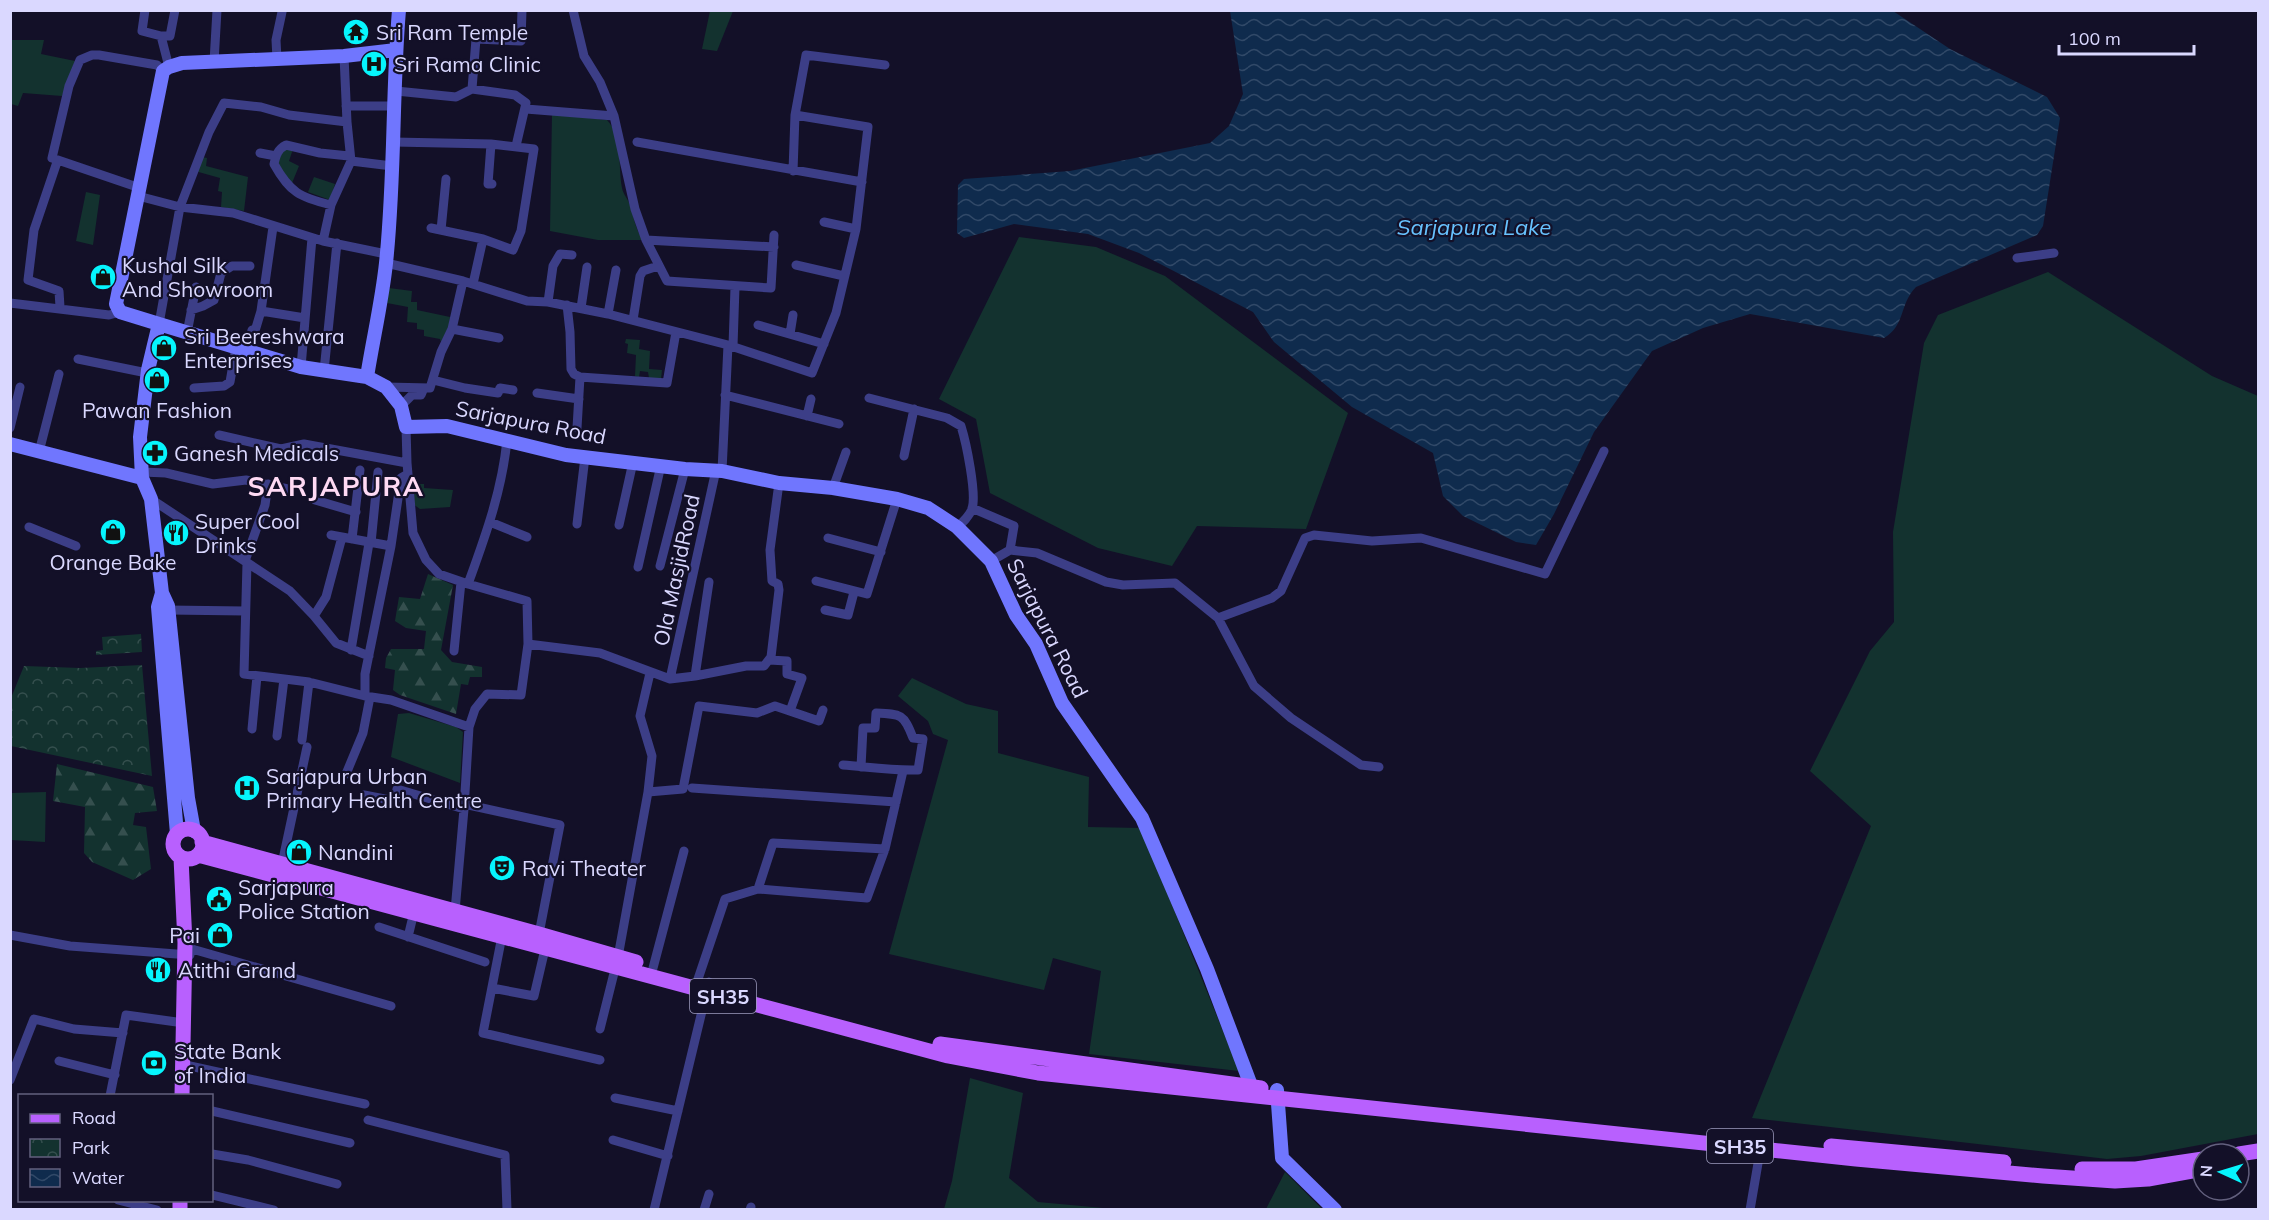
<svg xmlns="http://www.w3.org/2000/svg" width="2269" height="1220" font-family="Mulish,sans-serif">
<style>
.grass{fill:#13322f}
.forest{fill:url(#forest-firs)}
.park{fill:url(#park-crowns)}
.water{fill:url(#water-waves)}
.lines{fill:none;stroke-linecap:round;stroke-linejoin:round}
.street{stroke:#3c3e87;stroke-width:9}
.secondary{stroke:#7076fe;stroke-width:14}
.primary{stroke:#b860fe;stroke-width:15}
.labels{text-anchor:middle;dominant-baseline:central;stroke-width:4.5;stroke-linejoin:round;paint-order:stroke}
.shield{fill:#131028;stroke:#9e9cbe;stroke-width:1.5}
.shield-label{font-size:20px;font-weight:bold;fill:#dad8ff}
.poi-label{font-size:21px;fill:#dad8ff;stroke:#131028;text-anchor:start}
.street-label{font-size:21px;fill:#dad8ff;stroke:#131028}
.water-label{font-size:22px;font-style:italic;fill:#67c2fe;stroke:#131028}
.district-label{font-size:27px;font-weight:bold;letter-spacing:1.5px;fill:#ffdaf4;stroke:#131028}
</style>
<defs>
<pattern id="forest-firs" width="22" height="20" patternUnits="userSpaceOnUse" patternTransform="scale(1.5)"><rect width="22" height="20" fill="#13322f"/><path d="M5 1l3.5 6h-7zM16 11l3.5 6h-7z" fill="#354f4e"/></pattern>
<pattern id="park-crowns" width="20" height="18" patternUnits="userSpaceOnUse" patternTransform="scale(1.5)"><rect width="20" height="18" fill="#13322f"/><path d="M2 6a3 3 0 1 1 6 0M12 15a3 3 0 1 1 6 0" fill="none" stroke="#354f4e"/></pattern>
<pattern id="water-waves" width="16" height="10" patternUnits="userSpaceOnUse" patternTransform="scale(1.5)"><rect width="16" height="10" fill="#0f2b4d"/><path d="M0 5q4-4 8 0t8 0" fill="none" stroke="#314968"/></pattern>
</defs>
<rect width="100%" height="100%" fill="#131028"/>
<path class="grass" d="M710,11h23l-16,40 -15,-2z
M10,40h34l-3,14 34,7 -13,35 -39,-3 -5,13 -7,-2z
M552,114l55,6c16,17 11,46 15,68 1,6 6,11 8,17 4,12 5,24 13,35h-45l-48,-9z
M283,148l10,1 -4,12 10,5 -7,17 -6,-3 -9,-17z
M202,157l5,1 -1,8 42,11 -4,34 -23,-4 1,-15 -4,-1 2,-13 -25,-7z
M314,177l21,7 -5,16 -22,-8z
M86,192l14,3 -7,50 -17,-4z
M1019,237l77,10 69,29 183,137 -42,116 -109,-3 -25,40 -74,-18 -108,-55 -14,-74 -37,-20z
M2048,272l164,104 46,20v738l-117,22 -34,3 -355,-41 119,-292 -61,-55 60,-120 24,-29 -1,-90 31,-189 14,-28z
M389,288l23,3 -1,11h6v8l33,7 -2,16 -7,9 -1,-3 -16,-3v-6l-7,-1v-6l-10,-1 1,-15 -21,-4z
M626,339l14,1 -1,9 11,2 -1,18 13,1 -1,9 -12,-1 -1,-6 -8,-1 -1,6 -4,-1 1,-21 -9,-2 1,-9 -3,-1z
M410,484h14v4l29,2 -3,17 -30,2 -7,-5z
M912,678l54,26 32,7v42l91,24 -1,50 53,1 98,243 -150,-17 12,-83 -48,-13 -9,32 -155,-36 59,-214 -15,-6 -5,-13 -30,-25z
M409,713l47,14 7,5 -3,51 -69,-26 7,-43z
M46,792l-1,50 -34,-2v-47z
M970,1078l53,15 -14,85 29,24 76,7h-170l8,-28z
M1285,1172l37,37h-56z"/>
<path class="forest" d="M428,574l25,11 -12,65 11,12 30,5v10h-12l-2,8 -7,-1 -5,30 -56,-19 -7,-5 2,-20 -10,-2 1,-10 5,-9h33l2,-18 -20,-3 -11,-7 4,-24 21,2z
M57,764l96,23 4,24 -22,2 -2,12 13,2 5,42 -18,11 -41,-18 -8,-9 1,-46 -32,-6z"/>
<path class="park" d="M141,634l1,18 -46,3v-4l7,-1 -1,-13z
M142,665l10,111 -141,-30v-48l13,-32 56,2z"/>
<path class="water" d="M1230,11h663l57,38 97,48 13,21 -17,108 -6,9 -121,52c-17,17 -10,38 -32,51l-134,-24 -47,14 -51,23 -58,81 -40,82 -18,31 -20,-3 -53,-26 -20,-20 -10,-43 -81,-46 -78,-65 -21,-30 -114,-59 -51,-19 -74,-10 -50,14 -7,-5 1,-48 6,-6 106,-8 140,-28 19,-17 14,-32z"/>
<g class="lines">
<path class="street" d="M145,10l-3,21 19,5
M573,10l11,46 16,26 14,34 21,93 11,31 21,41 104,7 3,-53
M277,59l-1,-19 6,-28
M214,62l3,-52
M169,67l-8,-31h9l5,-26
M472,89l4,-50 45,2 1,-31
M396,91l60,6 16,-8 43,6 11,8 -10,43
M346,106h50
M526,109l88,7
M394,142l97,2 43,5 -13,82 -8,19 -30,-11 -52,-11
M637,142l225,40
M491,144l-3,40h4
M260,153l16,3
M351,161l41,5
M57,162l-23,68 -6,50 31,11 1,16
M793,171l2,-56 11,-60 79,10
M140,188l-88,-30 17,-72 11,-26 12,-5h7l58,10 6,6
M138,196l42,11 53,6 90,28 63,13
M331,205c-31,-8 -41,-12 -57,-41 2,-9 4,-15 12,-19l34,8 29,3
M824,222l32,7
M441,230l5,-51
M646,240l128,7
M323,241l8,-36 20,-44 -4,-39 -3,-66
M2017,258l37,-5
M386,263l77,18 64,20 21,1 60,12 120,31 84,28 24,-60 20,-84 12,-102 -73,-12
M796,265l48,11
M473,284l10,-45
M548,302l5,-36 7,-12 12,1
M10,303l99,12 11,-3
M567,305l3,27 1,37 3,5 6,3 87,6 9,-51
M581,308l6,-41
M191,310l12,-4 11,-6 7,-27 11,-7h18
M261,311l44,7
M608,314l8,-44
M633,320l7,-44 3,-5 15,-5
M159,324l21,-117 29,-75 15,-29 37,4 28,8 58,7
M758,325l66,19
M452,329l47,9
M187,333l9,-46
M790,334l3,-19
M733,346l2,-59
M247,350l5,-20 3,1 6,-20 12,-84
M78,359l69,14
M301,367l11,-129
M324,371l13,-128
M433,380l32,8 33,5 2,-5 13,2
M386,387l44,1 11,-36 11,-23 11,-48
M194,388l30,-2 6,-4 6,-35
M537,393l42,6
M725,395l114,29
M869,398l78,20 14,8c5,16 16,68 11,83 -3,8 -9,13 -15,18
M401,406l11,-11h9l3,-7
M807,416l4,-17
M406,427l1,36 6,70 13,27 13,14 29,10 59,17 1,43 -7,51 -34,-1 -12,15 -6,18 -5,82 -9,102
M10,428l10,-41
M577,428l3,-51
M219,435l62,14 23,-5 103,19
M39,452l20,-78
M904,456l10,-47
M722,471l6,-126
M142,472l24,1 47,11 33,-4 42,9
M833,488l13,-36
M151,499l139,92 24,25 22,27 33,13
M315,500l41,12
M972,508l42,18 -4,24
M490,522l37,15
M577,524l8,-67
M619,525l14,-63
M29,527l47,19
M331,535l60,11
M828,538l53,14
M352,539l8,-69
M371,543l7,-71
M245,561l20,-56 3,-21
M991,561l19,-11 27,3 69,29 17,3 52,-2 43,35 54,-20 9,-7 24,-53 9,-3 58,6 49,-3 124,36 59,-123
M247,563l-3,111 65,8 56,14 26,4 78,27
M660,566l25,-97
M638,567l23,-102
M816,581l51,13 30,-95
M468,584c17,-47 34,-93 39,-144
M168,610l77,1
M825,610l23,5 6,-23
M314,616l12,-19 16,-60
M1218,618l36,68 37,32 70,47 18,2
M528,644l72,9 70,26 25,-3 51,-10h18l7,-9 8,-67 -1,-6 -6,-3 -2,-31 9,-67
M351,650l18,-107
M454,651l7,-69
M769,660l18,1v13l15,4 -12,33
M695,676l14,-94
M670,679l46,-209
M365,696v-22l26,-128 10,-68 7,-4
M252,729l5,-53
M277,736l7,-57
M302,740l7,-58
M843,765c25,2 50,6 75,5l5,-31 -10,-1c-9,-24 -12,-24 -37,-25l-1,15h-12l-2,39
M346,774l17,-41 7,-36
M692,788l204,14
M648,792l35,-3 16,-83 58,7 18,-7 44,15 4,-11
M364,795l31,6 2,-12 67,20
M464,804l96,21 -21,109
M282,864l25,-117
M758,889l15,-46 112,6
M379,927l106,35
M10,935l60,11 120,9
M502,936l-19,97 117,27
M408,937l6,-25
M192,949l199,57
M653,968l31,-117
M698,979l27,-80 33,-10 109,9 18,-49 18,-78
M492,988l42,8 11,-47
M600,1029l18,-72 30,-165 4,-36 -12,-40 10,-43
M59,1061l56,14
M190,1066l175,38
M10,1080l24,-61 40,10 49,4
M110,1096l16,-81 58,8
M615,1098l63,13
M212,1111l138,32
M368,1120l137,35 2,55
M613,1140l55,16
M212,1154l36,6 89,24
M212,1195l62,15
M118,1200l39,10
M654,1210l55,-228
M704,1210l5,-16
M750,1210l1,-3
M1750,1210l12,-70"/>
<path class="secondary" d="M159,324l142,43 66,10 19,10 15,19 5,21 41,-1 119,29 119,14 37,2 57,12 54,5 64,11 31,9 29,19 34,34 25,54 20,29 26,59 80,115 65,151 48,127
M367,377c6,-38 15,-76 19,-114 9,-84 6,-169 13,-253
M10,444l132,34
M162,593l-4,14 19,227
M194,831l-6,-33 -20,-192 -6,-13 -11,-94 -9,-21 -2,-41 8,-67 11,-46 -39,-12 -4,-8 47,-233 6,-4 13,-4 162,-7 52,-6
M1277,1090l5,68 53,52"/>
<path class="primary" d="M173 844a15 15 0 1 1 30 0a15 15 0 1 1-30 0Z
M202,842l337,92 97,28
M198,855l750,201 90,17 818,86 187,17 72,5 33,-2 55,-10
M181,858l4,85 -3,153
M940,1044l321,44
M1831,1146l173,16
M2239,1154l19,-3
M2082,1169h54l67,-10
M180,1210v-10"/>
</g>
<defs>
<symbol id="temple-disc" viewBox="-11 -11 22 22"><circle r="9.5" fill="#06f5fd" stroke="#131028"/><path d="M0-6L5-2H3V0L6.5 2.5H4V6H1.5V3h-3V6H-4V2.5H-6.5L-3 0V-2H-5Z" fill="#111"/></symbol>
<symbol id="hospital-disc" viewBox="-11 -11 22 22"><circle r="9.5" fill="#06f5fd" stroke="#131028"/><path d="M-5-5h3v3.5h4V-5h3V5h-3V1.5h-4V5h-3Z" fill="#111"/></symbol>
<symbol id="shop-disc" viewBox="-11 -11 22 22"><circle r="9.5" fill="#06f5fd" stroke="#131028"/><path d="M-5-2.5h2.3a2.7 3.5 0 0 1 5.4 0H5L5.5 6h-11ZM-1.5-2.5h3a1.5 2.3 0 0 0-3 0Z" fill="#111"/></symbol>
<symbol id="pharmacy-disc" viewBox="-11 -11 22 22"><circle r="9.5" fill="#06f5fd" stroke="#131028"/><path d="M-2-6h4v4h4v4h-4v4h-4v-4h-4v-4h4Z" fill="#111"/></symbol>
<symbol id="restaurant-disc" viewBox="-11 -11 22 22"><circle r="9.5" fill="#06f5fd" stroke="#131028"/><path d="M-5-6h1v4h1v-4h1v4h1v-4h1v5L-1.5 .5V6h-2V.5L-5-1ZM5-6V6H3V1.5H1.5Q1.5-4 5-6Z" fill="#111"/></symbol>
<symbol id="theatre-disc" viewBox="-11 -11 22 22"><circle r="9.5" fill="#06f5fd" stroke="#131028"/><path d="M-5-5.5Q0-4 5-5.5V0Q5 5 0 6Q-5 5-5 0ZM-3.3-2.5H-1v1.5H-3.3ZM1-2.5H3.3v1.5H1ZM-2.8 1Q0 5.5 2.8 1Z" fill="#111"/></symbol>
<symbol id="civic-disc" viewBox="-11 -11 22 22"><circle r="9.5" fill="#06f5fd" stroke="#131028"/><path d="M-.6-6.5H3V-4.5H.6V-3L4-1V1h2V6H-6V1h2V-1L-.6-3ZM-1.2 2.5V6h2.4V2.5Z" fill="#111"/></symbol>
<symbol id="bank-disc" viewBox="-11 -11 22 22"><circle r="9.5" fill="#06f5fd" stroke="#131028"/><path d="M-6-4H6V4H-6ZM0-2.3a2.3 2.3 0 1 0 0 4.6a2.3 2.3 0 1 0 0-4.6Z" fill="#111"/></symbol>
</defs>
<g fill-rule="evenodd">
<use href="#temple-disc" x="341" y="17" width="30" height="30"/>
<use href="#hospital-disc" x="359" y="49" width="30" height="30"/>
<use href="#shop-disc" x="88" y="262" width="30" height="30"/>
<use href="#shop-disc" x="149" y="333" width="30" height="30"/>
<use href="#shop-disc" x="142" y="365" width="30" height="30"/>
<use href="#pharmacy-disc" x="140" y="438" width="30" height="30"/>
<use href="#shop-disc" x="98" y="517" width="30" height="30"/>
<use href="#restaurant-disc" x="161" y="518" width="30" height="30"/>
<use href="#hospital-disc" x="232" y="773" width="30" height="30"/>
<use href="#shop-disc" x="284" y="837" width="30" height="30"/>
<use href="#theatre-disc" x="487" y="853" width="30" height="30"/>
<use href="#civic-disc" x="204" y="884" width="30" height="30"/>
<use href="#shop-disc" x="205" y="920" width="30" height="30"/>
<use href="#restaurant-disc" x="143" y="955" width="30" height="30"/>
<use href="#bank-disc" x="139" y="1048" width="30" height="30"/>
</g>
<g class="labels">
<g class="shield">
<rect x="690" y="979" width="66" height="34" rx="4.5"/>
<rect x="1707" y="1129" width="66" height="34" rx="4.5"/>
</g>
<g class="shield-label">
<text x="723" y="996">SH35</text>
<text x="1740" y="1146">SH35</text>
</g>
<g class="poi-label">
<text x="376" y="32">Sri Ram Temple</text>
<text x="394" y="64">Sri Rama Clinic</text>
<text x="122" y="265">Kushal Silk<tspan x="122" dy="24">And Showroom</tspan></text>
<text x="184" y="336">Sri Beereshwara<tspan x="184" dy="24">Enterprises</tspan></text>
<text x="157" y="410" text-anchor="middle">Pawan Fashion</text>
<text x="174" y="453">Ganesh Medicals</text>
<text x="195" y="521">Super Cool<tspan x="195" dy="24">Drinks</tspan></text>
<text x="113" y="562" text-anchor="middle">Orange Bake</text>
<text x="266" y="776">Sarjapura Urban<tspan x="266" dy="24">Primary Health Centre</tspan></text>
<text x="318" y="852">Nandini</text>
<text x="522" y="868">Ravi Theater</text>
<text x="238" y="887">Sarjapura<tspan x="238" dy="24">Police Station</tspan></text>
<text x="200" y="935" text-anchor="end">Pai</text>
<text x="178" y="970">Atithi Grand</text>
<text x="174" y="1051">State Bank<tspan x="174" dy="24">of India</tspan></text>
</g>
<g class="street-label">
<text transform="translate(531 422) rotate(11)">Sarjapura Road</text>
<text transform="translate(676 570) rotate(-78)">Ola MasjidRoad</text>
<text transform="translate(1048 628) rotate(63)">Sarjapura Road</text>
</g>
<g class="water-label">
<text x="1474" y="227">Sarjapura Lake</text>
</g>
<g class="district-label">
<text x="336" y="486">SARJAPURA</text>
</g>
</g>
<rect width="2269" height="1220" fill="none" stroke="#dad8ff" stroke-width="24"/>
<rect x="18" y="1094" width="195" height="108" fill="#131028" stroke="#63607e" stroke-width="1.5"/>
<rect x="30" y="1114" width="30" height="9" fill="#b860fe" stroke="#63607e" stroke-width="1.5"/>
<text x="72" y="1124" font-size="18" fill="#dad8ff">Road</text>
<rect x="30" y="1139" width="30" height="18" fill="url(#park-crowns)" stroke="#63607e" stroke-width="1.5"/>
<text x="72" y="1154" font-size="18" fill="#dad8ff">Park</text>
<rect x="30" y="1169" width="30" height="18" fill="url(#water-waves)" stroke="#63607e" stroke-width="1.5"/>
<text x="72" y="1184" font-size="18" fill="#dad8ff">Water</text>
<g transform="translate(2221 1172) rotate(274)"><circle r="28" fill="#131028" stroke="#63607e" stroke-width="1.5"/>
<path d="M0-4.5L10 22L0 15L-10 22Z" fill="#06f5fd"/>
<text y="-9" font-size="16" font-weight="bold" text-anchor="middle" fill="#dad8ff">N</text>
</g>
<path d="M2059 45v9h135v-9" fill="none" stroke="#dad8ff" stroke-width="3"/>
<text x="2068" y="45" font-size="18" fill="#dad8ff" stroke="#131028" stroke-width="4.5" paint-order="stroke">100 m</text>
</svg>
